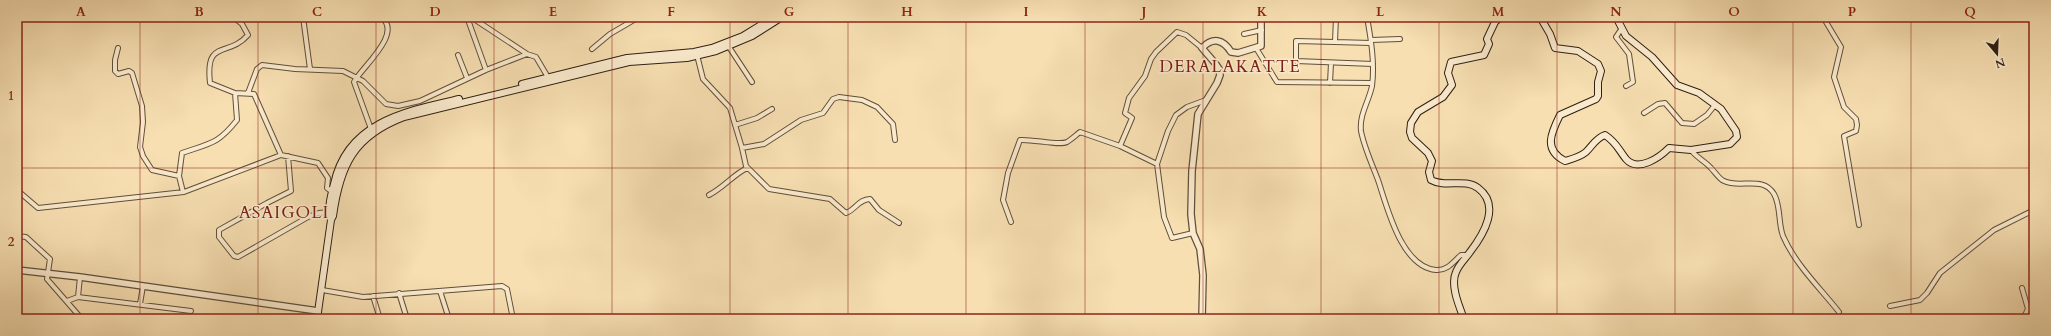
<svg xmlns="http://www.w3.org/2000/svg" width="2051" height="336" font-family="Cardo,serif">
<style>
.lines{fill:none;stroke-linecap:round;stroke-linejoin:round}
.minor-casing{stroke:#604f3a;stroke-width:6}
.tertiary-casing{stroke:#604f3a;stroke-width:8}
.secondary-casing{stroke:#2e1f12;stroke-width:8}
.minor{stroke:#faeacd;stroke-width:4}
.tertiary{stroke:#faeacd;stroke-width:5.5}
.secondary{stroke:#faeacd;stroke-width:6}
.grid{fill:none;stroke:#8f2418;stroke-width:1;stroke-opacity:0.55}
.labels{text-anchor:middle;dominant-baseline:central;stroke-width:3;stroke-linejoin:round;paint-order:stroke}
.quarter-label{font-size:17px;letter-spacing:1px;fill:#7a1f14;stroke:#faeacd}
.neatline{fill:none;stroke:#8f2418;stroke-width:1.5}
.grid-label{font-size:13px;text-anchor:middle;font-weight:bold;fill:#8f2418}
</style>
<rect width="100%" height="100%" fill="#f7dfb2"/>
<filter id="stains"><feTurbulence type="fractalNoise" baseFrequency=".005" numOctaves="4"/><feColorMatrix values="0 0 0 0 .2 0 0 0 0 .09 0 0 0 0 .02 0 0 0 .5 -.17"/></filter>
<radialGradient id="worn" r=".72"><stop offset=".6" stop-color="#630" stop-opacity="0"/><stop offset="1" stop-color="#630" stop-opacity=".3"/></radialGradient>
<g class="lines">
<defs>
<path id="minor" d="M179,17h11
M233,17l9,7 6,11c-20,23 -43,3 -38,48l25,10 19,1 27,61
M303,17l7,52
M467,17l19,53
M471,17l56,37 9,3 13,22
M1336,17l-1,25 -39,-1v20l77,3
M1367,17c4,23 8,46 5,69 -3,15 -13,29 -11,45 3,16 11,33 17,49 9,26 23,87 58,90 11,1 17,-8 25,-15h7
M1823,17l18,30 -7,30 10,30 12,12 1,6 -1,6 -12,5 15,89
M977,19l2,-2
M1622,28l-6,9 13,17 4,28 -7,4
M1244,34l18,-4
M1371,40l29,-1
M1335,42l36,1
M729,47l23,35
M118,48l-3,12v11l3,3 11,-3 3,2 10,33 1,16 -3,25 3,9 9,14 27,6 4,16
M1256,48l21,34 95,1
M592,49l18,-15 29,-17
M458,55l9,23
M697,55l6,24 27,29 12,40 4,18 23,23 61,10 16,14c9,-3 13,-14 24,-14l9,11 20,13
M1330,83l1,-20
M248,93l9,-24 5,-4 33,4 48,2 20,10 23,23 12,2 22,-5 66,-31 41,-16
M1644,113l14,-9 7,-1 17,20 12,1 13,-9 8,-10
M735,125l22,-7 15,-9
M371,129l-17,-47c7,-14 50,-49 27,-65
M1120,146l12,-28 -7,-5 4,-15 16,-22 6,-17 5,-7 21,-20 9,3 16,13
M742,148l22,-4 37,-24 22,-7 10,-14 6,-2 23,3 15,7 16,17 2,16
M1691,150c6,8 14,11 20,18 4,4 8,11 13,13 16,8 39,-6 50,13 7,12 4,29 9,42 12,28 37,52 56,76
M288,156l3,35 -24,12 -48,27v7l15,19 4,1 70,-40 11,-4 10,-1
M179,176l3,-23c29,-10 36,-9 55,-33l-2,-27
M17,190l21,18 146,-16 97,-37 37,8 10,15 -1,10 7,5
M709,195c14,-7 24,-20 38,-27l-1,-2
M1011,222l-8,-22 5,-27 12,-33c13,-1 39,6 47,2 5,-3 9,-7 13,-10l40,14 37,18
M1193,233l-21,5 -8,-21 -7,-53 11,-33 8,-16 11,-8 19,-7
M17,236l9,1 24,22 -3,20 34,39
M2034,285v-10
M2022,288l6,21 -5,10
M322,290l41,7 139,-11 5,3 6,30
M440,291l9,28
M399,293l8,26
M373,296l7,23
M78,297l2,-20
M67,301l11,-4 113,14
M140,304l3,-18
M1890,306l30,-6 7,-7 13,-20 54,-43 40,-20"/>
<path id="tertiary" d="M17,270l63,7 238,34
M1202,319l1,-44 -3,-26 -7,-16 -2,-19 1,-43 6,-57 19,-31 3,-8 -1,-6 -4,-6 -13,-15c11,-11 21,-9 29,4l7,1 23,-7v-29"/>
<path id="secondary" d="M1540,17l10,17 5,14 23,3 20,13 3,7 -3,11v14l-2,3 -36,16c-9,18 -17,35 5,46 7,-2 15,-4 21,-9 7,-7 10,-14 19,-17 12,8 13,14 21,24 12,14 34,-2 43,-11l22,2 39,-6 7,-7 -1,-6 -15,-22 -22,-16 -22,-8 -25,-28 -26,-21 -10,-19
M522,84l105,-26 67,-6 18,-4 31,-12 31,-19
M331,220c-4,-11 0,-25 3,-36 13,-62 72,-73 125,-85
M317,319l14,-99 2,-4c7,-51 21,-80 71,-99l225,-55 58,-4 29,-7 36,-15 30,-19
M1464,319c-5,-13 -14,-34 -8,-47 3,-8 10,-14 14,-20 14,-18 31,-47 8,-64 -13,-10 -33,0 -47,-8l-2,-8 3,-11 -4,-8 -16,-15 -2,-6 1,-9 7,-11 25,-15 9,-12 -4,-12 3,-11 33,-7 5,-11 -2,-5 8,-17 6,-5"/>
</defs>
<use href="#minor" class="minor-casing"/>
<use href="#tertiary" class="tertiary-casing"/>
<use href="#secondary" class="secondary-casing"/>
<use href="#minor" class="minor"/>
<use href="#tertiary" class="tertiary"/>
<use href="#secondary" class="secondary"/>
</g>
<path class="grid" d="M140,17v302M258,17v302M376,17v302M494,17v302M612,17v302M730,17v302M848,17v302M966,17v302M1085,17v302M1203,17v302M1321,17v302M1439,17v302M1557,17v302M1675,17v302M1793,17v302M1911,17v302M17,168h2017"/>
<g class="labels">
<g class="quarter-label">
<text x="1230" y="66">DERALAKATTE</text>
<text x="284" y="212">ASAIGOLI</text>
</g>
</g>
<rect width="2051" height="336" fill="none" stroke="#f7dfb2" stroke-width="44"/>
<g transform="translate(1997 54) rotate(161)" stroke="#faeacd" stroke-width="3" paint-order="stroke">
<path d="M0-3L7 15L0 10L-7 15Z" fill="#2e1f12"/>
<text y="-6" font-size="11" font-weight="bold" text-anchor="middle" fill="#2e1f12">N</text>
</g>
<rect x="22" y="22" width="2007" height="292" class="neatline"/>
<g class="grid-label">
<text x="81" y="16">A</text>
<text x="199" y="16">B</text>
<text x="317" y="16">C</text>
<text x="435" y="16">D</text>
<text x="553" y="16">E</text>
<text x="671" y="16">F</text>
<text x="789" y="16">G</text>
<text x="907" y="16">H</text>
<text x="1026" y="16">I</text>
<text x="1144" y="16">J</text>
<text x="1262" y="16">K</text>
<text x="1380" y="16">L</text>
<text x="1498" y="16">M</text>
<text x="1616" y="16">N</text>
<text x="1734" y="16">O</text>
<text x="1852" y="16">P</text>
<text x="1970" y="16">Q</text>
<text x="11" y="100">1</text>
<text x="11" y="246">2</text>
</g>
<rect width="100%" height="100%" filter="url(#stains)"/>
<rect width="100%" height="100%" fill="url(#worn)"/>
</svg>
